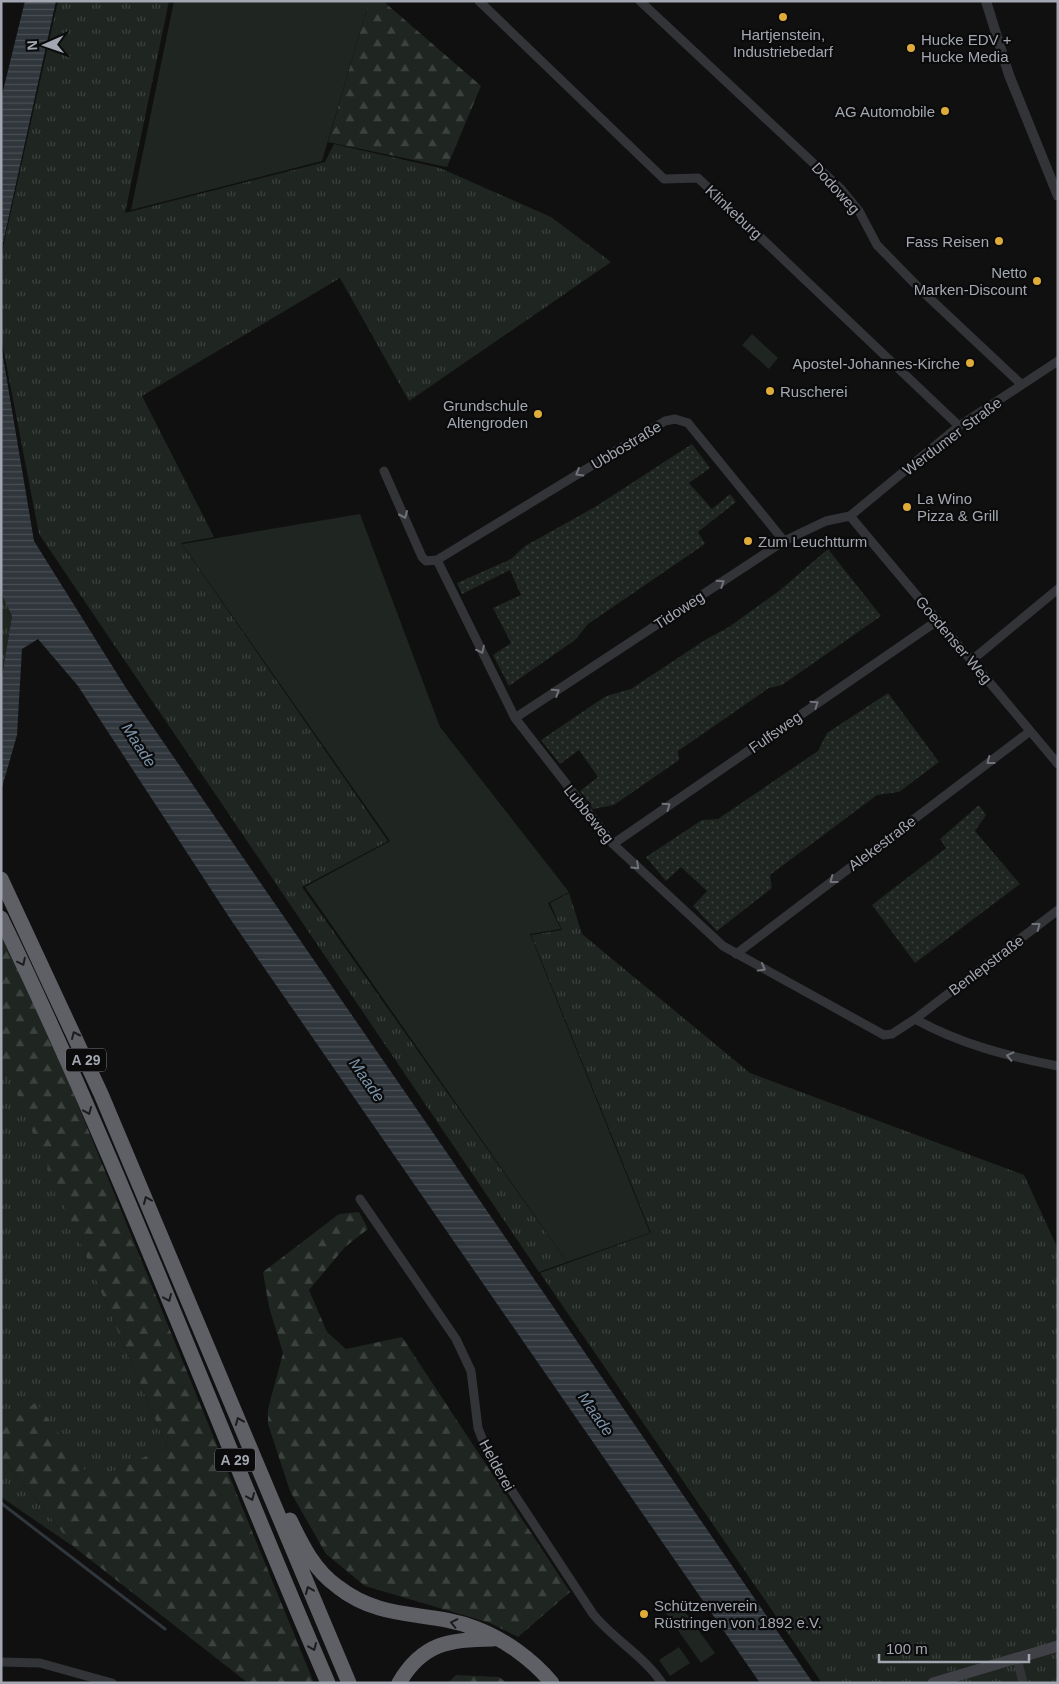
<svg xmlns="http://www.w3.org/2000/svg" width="1059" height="1684" font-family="Arial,sans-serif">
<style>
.grass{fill:url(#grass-tufts)}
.forest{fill:url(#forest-firs)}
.park{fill:url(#park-dots)}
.garden{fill:#1f2520}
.water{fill:url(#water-rules)}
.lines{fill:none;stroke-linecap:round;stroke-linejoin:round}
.stream{stroke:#2f363c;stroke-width:3}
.minor{stroke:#333438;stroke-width:9}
.tertiary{stroke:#333438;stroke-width:10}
.secondary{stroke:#404146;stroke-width:11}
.motorway{stroke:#5e6066;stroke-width:15}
.oneway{stroke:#71737b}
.oneway2{stroke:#1c1c1e}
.poi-dot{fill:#dfac3a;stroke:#0b0b0c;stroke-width:2}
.labels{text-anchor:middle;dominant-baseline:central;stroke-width:4.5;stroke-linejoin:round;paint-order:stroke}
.shield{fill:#0b0b0c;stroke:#757880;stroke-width:1}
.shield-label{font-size:14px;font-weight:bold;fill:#a3a7b1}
.poi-label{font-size:15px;fill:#a3a7b1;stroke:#0b0b0c;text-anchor:start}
.street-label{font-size:15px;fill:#a3a7b1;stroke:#0b0b0c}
.water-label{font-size:16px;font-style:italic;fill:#7c93a9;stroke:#0b0b0c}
</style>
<defs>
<pattern id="grass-tufts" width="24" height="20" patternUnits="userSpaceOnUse" patternTransform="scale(1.25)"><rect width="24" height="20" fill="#1f2520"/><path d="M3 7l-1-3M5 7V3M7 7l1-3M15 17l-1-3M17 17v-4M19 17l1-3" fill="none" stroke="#3c423e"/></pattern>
<pattern id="forest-firs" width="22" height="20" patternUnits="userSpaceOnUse" patternTransform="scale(1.25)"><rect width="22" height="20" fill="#1f2520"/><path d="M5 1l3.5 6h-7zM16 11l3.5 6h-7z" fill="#3c423e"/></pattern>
<pattern id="park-dots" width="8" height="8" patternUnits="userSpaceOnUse" patternTransform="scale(1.25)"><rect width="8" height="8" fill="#1f2520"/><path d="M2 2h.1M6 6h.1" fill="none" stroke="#3c423e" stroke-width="1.8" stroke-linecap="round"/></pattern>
<pattern id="water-rules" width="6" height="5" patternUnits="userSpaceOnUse" patternTransform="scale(1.25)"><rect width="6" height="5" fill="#2f363c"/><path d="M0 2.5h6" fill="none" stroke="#4a5056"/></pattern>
</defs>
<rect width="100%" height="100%" fill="#101011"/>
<path class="grass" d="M58,1h111l-44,212 200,-51 9,-18 106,24 111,49 60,45 -202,139 -69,-123 -198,118 72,141 -33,6 207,298 -86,46 265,375 -28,10 -500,-738 -38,-197v-81z
M1,593l11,23 -11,66z
M569,893l13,41 168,139 274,102 34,74v434h-236l-282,-410 111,-40 -120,-298 31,-5 -12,-27z
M10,1076l157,371 -75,34 -56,-78 -35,27v-350z
M1,1456l73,91 -73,-50z"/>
<path class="forest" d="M369,1h14l98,85 -34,81 -119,-25z
M1,935l35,67 278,681h-66l-174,-136 -73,-91v-26l35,-28 56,78 75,-33 -157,-370 -9,3z
M359,1212l9,17 -23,18 -36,43 18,42 19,17 56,-12 168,255 -52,45 -28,-14 -125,-37 -39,-32 -36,-63 -22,-67v-15l15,-56 -14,-46 -6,-35 76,-58z
M456,1675l43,2 8,6h-59z"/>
<path class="park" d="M692,444l18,24 -21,15 23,26 18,-15 6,8 -38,30 7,12 -117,80 -13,16 -66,46 -16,-31 18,-12 -18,-35 28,-13 -11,-25 -48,24 -5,-11 54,-24 14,-13 70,-39z
M828,549l53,67 -99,69 -13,3 -91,63 1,9 -65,45 -21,4 -13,-18 18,-14 -19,-27 -19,14 -19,-24 65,-44 25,-7 74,-49 24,-13 50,-36z
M888,693l51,69 -40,30 -22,3 -107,80 2,13 -55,43 -24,-25 14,-15 -26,-24 -15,14 -20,-24 56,-37 16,-1 100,-68 9,-18z
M979,805l7,10 -11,16 45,53 -105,79 -43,-58 74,-57 -6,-9z"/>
<path class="garden" d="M174,1h195l-47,160 -191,49z
M752,334l26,24 -9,11 -27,-24z
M360,514l80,213 129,165 -21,11 13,26 -31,5 120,299 -83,29 -262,-375 85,-46 -208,-297z
M678,1602l37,51 -14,10 -36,-51z
M679,1647l11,16 -20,13 -11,-16z"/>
<path class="water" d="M25,1h31l-55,251v-153z
M1,345l33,196 92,147 687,995h-53l-529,-763 -153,-234 -40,-47 -16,10 -5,86 -16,56v-109l11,-66 -11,-23z"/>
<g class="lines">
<path class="stream" d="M1,1503l164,126"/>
<path class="minor" d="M479,1l185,178 34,-1 261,248
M640,1l201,188 18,22 18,34 46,47 98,92
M384,471l38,86 4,4 11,-1 78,158 98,126 110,102 161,89 8,-1 23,-15 143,-109
M850,516l208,248
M437,560l228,-139 10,-2 13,4 96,118
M972,660l86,-71
M515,718l269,-177 42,-20 24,-5 109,-90 99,-65
M613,844l324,-223
M736,954l293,-222
M915,1019c45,25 92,37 143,47
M360,1199l96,140 15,32 7,57 11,28 104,158c20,25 50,41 69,69
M1017,1658l6,25
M1,1662l39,1 72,20"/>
<path class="tertiary" d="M986,1l23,74 49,121"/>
<path class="secondary" d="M933,1683l125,-37"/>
<path class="motorway" d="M1,879l100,215 248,589
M1,918c121,250 217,511 327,765
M290,1520c12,25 24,50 48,67 45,35 90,23 137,41 29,11 57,31 77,55
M399,1683c23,-40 51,-44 94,-44"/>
</g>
<defs><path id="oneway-chevron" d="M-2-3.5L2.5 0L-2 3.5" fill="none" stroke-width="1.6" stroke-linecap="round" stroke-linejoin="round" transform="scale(1.25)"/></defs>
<g class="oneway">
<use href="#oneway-chevron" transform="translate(579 473) rotate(149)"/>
<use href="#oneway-chevron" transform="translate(404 515) rotate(66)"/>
<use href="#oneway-chevron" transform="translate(721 583) rotate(-33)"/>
<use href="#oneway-chevron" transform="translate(481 650) rotate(64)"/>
<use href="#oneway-chevron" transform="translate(556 692) rotate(-33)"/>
<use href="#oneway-chevron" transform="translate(815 704) rotate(-35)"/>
<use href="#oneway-chevron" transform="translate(990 761) rotate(143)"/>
<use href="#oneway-chevron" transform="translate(667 806) rotate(-35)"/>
<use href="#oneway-chevron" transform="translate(636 866) rotate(43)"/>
<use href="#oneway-chevron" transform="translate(833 880) rotate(143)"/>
<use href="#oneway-chevron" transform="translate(1037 926) rotate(-37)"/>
<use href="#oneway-chevron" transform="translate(762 968) rotate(29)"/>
<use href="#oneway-chevron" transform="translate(1010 1056) rotate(-167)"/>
</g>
<g class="oneway2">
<use href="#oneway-chevron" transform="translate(22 962) rotate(64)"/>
<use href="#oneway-chevron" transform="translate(75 1035) rotate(-114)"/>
<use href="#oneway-chevron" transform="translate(88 1111) rotate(67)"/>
<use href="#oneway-chevron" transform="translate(147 1200) rotate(-113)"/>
<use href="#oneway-chevron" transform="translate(168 1298) rotate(67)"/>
<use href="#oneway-chevron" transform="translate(239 1421) rotate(-112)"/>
<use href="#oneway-chevron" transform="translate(251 1497) rotate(67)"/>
<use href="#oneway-chevron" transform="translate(309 1590) rotate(-113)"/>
<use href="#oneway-chevron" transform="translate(454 1623) rotate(-168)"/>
<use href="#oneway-chevron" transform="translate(313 1647) rotate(67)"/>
</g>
<g class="poi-dot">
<circle cx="783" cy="17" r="5"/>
<circle cx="911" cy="48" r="5"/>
<circle cx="945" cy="111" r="5"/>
<circle cx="999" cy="241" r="5"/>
<circle cx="1037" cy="281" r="5"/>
<circle cx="970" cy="363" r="5"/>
<circle cx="770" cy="391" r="5"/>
<circle cx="538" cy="414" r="5"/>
<circle cx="907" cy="507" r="5"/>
<circle cx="748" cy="541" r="5"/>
<circle cx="644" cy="1614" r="5"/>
</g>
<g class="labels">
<g class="shield">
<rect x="66" y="1048.5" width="40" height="23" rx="4"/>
<rect x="215" y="1448.5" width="40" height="23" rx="4"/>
</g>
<g class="shield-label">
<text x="86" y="1060">A 29</text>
<text x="235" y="1460">A 29</text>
</g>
<g class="poi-label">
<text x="783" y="34" text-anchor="middle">Hartjenstein,<tspan x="783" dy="17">Industriebedarf</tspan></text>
<text x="921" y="39">Hucke EDV +<tspan x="921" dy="17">Hucke Media</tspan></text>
<text x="935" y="111" text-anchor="end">AG Automobile</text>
<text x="989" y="241" text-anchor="end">Fass Reisen</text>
<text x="1027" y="272" text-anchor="end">Netto<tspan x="1027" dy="17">Marken-Discount</tspan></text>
<text x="960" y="363" text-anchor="end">Apostel-Johannes-Kirche</text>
<text x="780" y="391">Ruscherei</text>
<text x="528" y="405" text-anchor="end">Grundschule<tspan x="528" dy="17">Altengroden</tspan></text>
<text x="917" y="498">La Wino<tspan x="917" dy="17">Pizza &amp; Grill</tspan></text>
<text x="758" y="541">Zum Leuchtturm</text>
<text x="654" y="1605">Schützenverein<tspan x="654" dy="17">Rüstringen von 1892 e.V.</tspan></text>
</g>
<g class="street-label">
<text transform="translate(836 188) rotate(48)">Dodoweg</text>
<text transform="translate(734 212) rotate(43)">Klinkeburg</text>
<text transform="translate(952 436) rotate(-37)">Werdumer Straße</text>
<text transform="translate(626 445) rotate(-31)">Ubbostraße</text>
<text transform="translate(679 610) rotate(-33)">Tidoweg</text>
<text transform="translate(954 640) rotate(50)">Goedenser Weg</text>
<text transform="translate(775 732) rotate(-35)">Fulfsweg</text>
<text transform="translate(589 814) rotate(51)">Lubbeweg</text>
<text transform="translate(882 843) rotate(-37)">Alekestraße</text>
<text transform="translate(986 965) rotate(-37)">Benlepstraße</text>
<text transform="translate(497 1465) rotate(61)">Helderei</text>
</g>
<g class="water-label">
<text transform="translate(139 745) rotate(57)">Maade</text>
<text transform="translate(367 1080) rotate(55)">Maade</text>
<text transform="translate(596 1414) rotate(55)">Maade</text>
</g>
</g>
<rect width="1059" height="1684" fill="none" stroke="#a3a7b1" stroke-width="5"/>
<g transform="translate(45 45) rotate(268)" stroke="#0b0b0c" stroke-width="4" paint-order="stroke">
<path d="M0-4L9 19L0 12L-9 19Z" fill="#a3a7b1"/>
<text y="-8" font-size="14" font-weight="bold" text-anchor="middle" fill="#a3a7b1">N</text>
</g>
<path d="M879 1654v8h150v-8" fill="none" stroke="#a3a7b1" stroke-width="2.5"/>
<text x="886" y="1654" font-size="15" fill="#a3a7b1" stroke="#0b0b0c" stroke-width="4" paint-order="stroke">100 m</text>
</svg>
